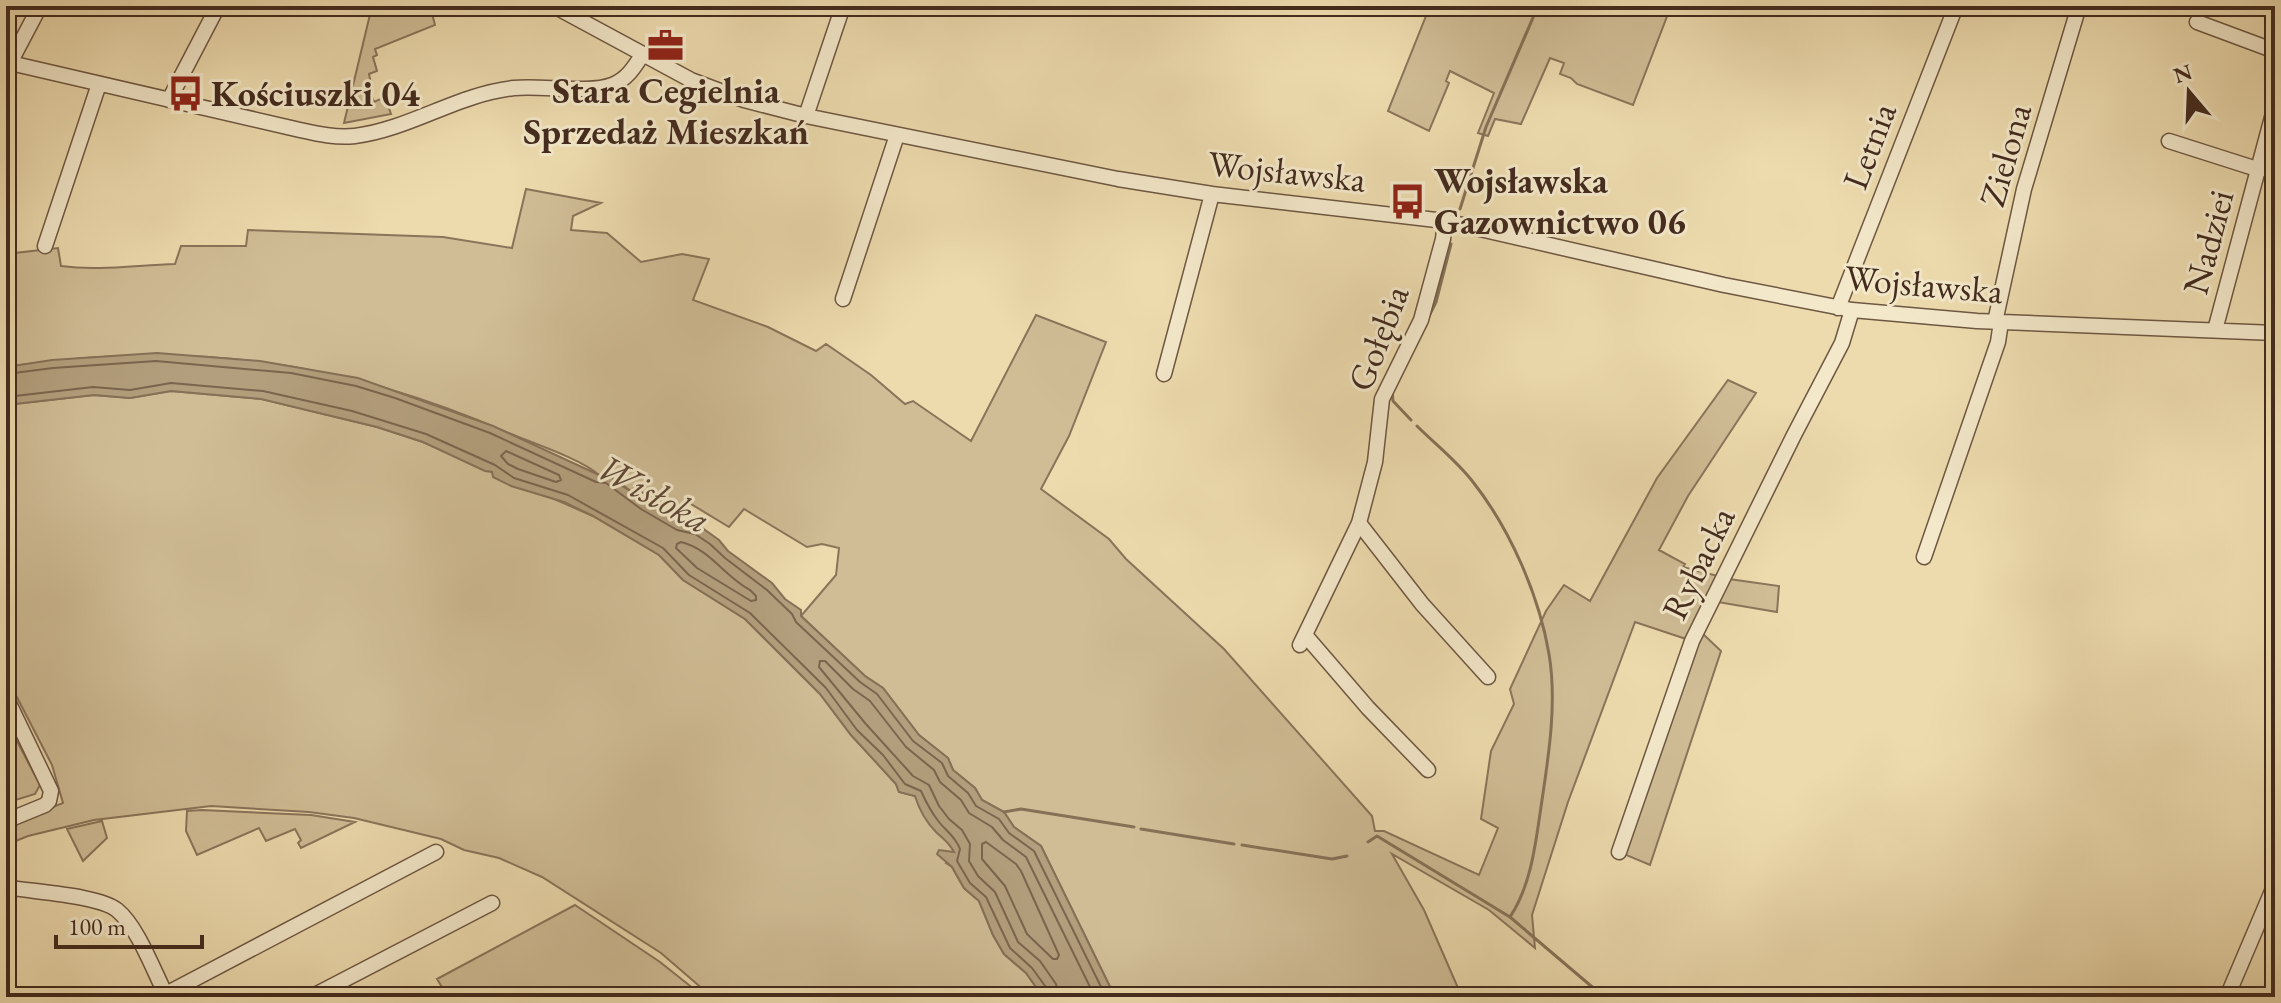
<svg xmlns="http://www.w3.org/2000/svg" width="2281" height="1003" font-family="'EB Garamond',serif">
<style>
.green{fill:#d0bd96;stroke:#8a745a;stroke-width:2}
.water{fill:#b39f7d;stroke:#867157;stroke-width:2}
.lines{fill:none;stroke-linecap:round;stroke-linejoin:round}
.shore{stroke:#7b654e;stroke-width:2}
.stream{stroke:#867157;stroke-width:3}
.minor-casing{stroke:#6e5742;stroke-width:17}
.minor{stroke:#f3e8ca;stroke-width:14}
.labels{text-anchor:middle;dominant-baseline:central;stroke-width:6;stroke-linejoin:round;paint-order:stroke}
.poi-label{font-size:36px;font-weight:bold;fill:#432b1e;stroke:#f3e8ca;text-anchor:start}
.street-label{font-size:36px;fill:#432b1e;stroke:#f3e8ca}
.water-label{font-size:38px;font-style:italic;fill:#5f4836;stroke:#f3e8ca}
</style>
<rect width="100%" height="100%" fill="#eddbae"/>
<filter id="stains"><feTurbulence type="fractalNoise" baseFrequency=".0025" numOctaves="4"/><feColorMatrix values="0 0 0 0 .2 0 0 0 0 .09 0 0 0 0 .02 0 0 0 .5 -.17"/></filter>
<radialGradient id="worn" r=".72"><stop offset=".6" stop-color="#630" stop-opacity="0"/><stop offset="1" stop-color="#630" stop-opacity=".3"/></radialGradient>
<path class="green" d="M372,6h58l5,19 -60,24 2,6 -4,2 4,14 -8,3 2,10 -3,2 6,16 11,-5 6,17 -47,9z
M1430,6h241l-38,99 -56,-21 -6,-6 -11,-4 4,-11 -14,-5 -29,66 -26,-5 -7,17 -10,-3 16,-40 -44,-22 -4,10 3,2 -20,48 -41,-20z
M526,189l75,14 -28,13 -2,14 36,3 34,29 41,-8 27,5 -16,41 75,27 48,24 10,-7 45,31 34,29 8,-3 58,40 65,-126 70,27 -37,94 -28,53 68,50 17,20 98,90 148,167 3,15h9l95,44 19,-47 -17,-9 10,-68 23,-47 -4,-15 36,-78 18,-26 26,16 67,-123 71,-98 28,13 -68,103 -29,54 26,14 -2,3 46,12 50,7 -2,26 -59,-10 -16,31 19,18 -71,214 -31,-13 73,-211 -57,-19 -67,180 -36,113 3,33 -46,-38 -97,-56 32,56 38,87h-347l-74,-151 -27,-19 -10,-15 -22,-12 -7,-12 -22,-18 -5,-12 -29,-23 -36,-47 -18,-12 -64,-60 35,-41 3,-27 -17,-4 -15,3 -63,-38 -15,18 -43,-26 -10,10 -42,-23 -2,4 -21,-16 -12,-1c-18,-16 -64,-31 -88,-41 -168,-74 -324,-95 -505,-67v-113l52,-6 3,18c37,5 76,-1 114,-2l6,-18h65l2,-16 195,7 69,11z
M171,391l91,8 115,28 46,15 170,74 66,39 24,25 62,39 75,75 31,41 45,49 3,8 16,4c9,26 27,35 40,57l-9,10 6,4 12,21 15,13 14,34 11,19 22,19 17,24h-331l-51,-44 -119,-76 -43,-19 -35,-8 -23,-11 -87,-21 -45,-6 -98,-6 -117,14 -66,16 -22,9v-19l57,-23 -11,-38 -46,-89v-271l88,-10 36,3z
M6,720l34,65 -5,9 -29,9z
M202,810l109,5 44,7 -54,26 -3,-5 3,-3 -6,-11 -29,12 -7,-13 -62,27 -11,-24 1,-20z
M102,821l5,17 -24,23 -16,-32z
M575,905l85,57 44,35h-256l-11,-18z"/>
<path class="water" d="M157,353l103,8 98,17 135,48 106,49 12,1 6,7 27,16v2l37,22 17,2 21,15 9,11 44,32 13,16 16,11v6l64,60 18,12 36,47 29,23 5,12 22,18 7,12 22,12 10,15 27,19 74,151h-72l-17,-24 -22,-19 -11,-19 -14,-34 -15,-13 -12,-21 -15,-13 2,-4 15,2c-5,-10 -11,-13 -18,-20 -10,-10 -17,-23 -21,-36l-16,-4 -3,-8 -45,-49 -31,-41 -75,-75 -62,-39 -24,-25 -66,-39 -29,-14 -53,-16 -18,-9 -1,-5 -7,-1 -62,-29 -46,-15 -116,-28 -90,-8 -41,7 -36,-3 -88,10v-38l46,-7z"/>
<g class="lines">
<path class="shore" d="M6,374l47,-6 103,-7 135,12 65,13 39,12 95,35 106,49 10,1 35,26 36,21 18,4 15,10 15,14 42,32 25,24 4,8 64,60 17,12 36,47 29,22 6,13 20,17 8,13 23,13 10,14 25,18 72,146
M6,397l87,-10 37,3 41,-7 92,8 89,20 74,23 69,31 19,13 54,17 95,53 26,27 61,38 76,75 31,42 26,25 22,29 16,7c5,11 10,21 18,31 8,10 16,14 21,27l-3,12 13,22 16,14 24,51 22,20 16,22 1,7
M506,451l53,24 2,5 -5,2 -38,-13 -10,-5 -7,-8z
M681,542c29,7 43,34 69,48l6,6v4l-5,1 -54,-33 -21,-20 1,-4z
M986,842l30,22 5,7 38,84 -2,4h-4l-26,-25 -22,-48 -23,-27v-15z
M1059,997l-3,-13 -16,-23 -22,-19 -23,-50 -17,-16 -9,-15 1,-17 -8,-14 -13,-11 -10,-13 -10,-21 -16,-9 -48,-53 -46,-56 1,-6h5l28,28 17,12 36,46 28,23 6,12 21,18 8,13 23,14 11,13 23,17 69,140"/>
<path class="stream" d="M1460,209l26,-82 52,-121
M1429,316l7,-14 15,-58
M1392,391l1,10 18,19
M1417,426c18,18 40,35 56,56 37,47 66,113 76,172 8,47 0,100 -7,146 -6,40 -10,84 -32,117
M1004,812l17,-3 113,18
M1141,829l93,15
M1368,842l9,-6 133,81 94,80
M1242,845l90,14 15,-3"/>
<defs>
<path id="minor" d="M554,6l137,74 53,20 62,16 312,63 94,15 233,27 279,64 128,25 125,11 298,12
M2197,22l78,29
M6,62l294,68c18,4 36,8 55,6 55,-7 103,-42 159,-48 27,-3 75,6 98,-3 14,-5 22,-17 30,-30
M10,63l30,-57
M169,100l49,-94
M806,116l37,-110
M2169,141l91,29
M45,246l54,-162
M843,299l54,-164
M1838,308l118,-302
M1995,322l29,-133 55,-183
M2215,330l60,-224
M1164,374l48,-180
M1359,523l63,81 66,73
M1924,557l74,-215 3,-20
M1306,636l62,72 60,62
M1300,645l59,-122 16,-61 7,-63 39,-79 22,-81 2,-18
M6,697l45,94 -2,10 -4,4 -39,16
M1619,852l73,-211 102,-206 48,-92 10,-33
M6,887c26,5 93,8 111,23 21,17 37,62 50,87
M166,994l270,-142
M311,997l181,-94
M2227,997l48,-113"/>
</defs>
<use href="#minor" class="minor-casing"/>
<use href="#minor" class="minor"/>
</g>
<defs>
<symbol id="office-bare" viewBox="-9 -9 18 18"><path d="M-6-3h4V-5.5h4V-3h4V5H-6ZM-1-4.5V-3h2v-1.5ZM-6 0V1H6V0Z" fill="#8f2418" stroke="#f3e8ca" stroke-width="2.5" paint-order="stroke"/></symbol>
<symbol id="bus-bare" viewBox="-9 -9 18 18"><path d="M-5-6H5V4H4V6H2V4H-2V6H-4V4H-5ZM-3.5-4V0h7V-4ZM-3.5 1.2v1.5H-2V1.2ZM2 1.2v1.5H3.5V1.2Z" fill="#8f2418" stroke="#f3e8ca" stroke-width="2.5" paint-order="stroke"/></symbol>
</defs>
<g fill-rule="evenodd">
<use href="#office-bare" x="640" y="20" width="51" height="51"/>
<use href="#bus-bare" x="160" y="68" width="51" height="51"/>
<use href="#bus-bare" x="1382" y="176" width="51" height="51"/>
</g>
<g class="labels">
<g class="poi-label">
<text x="666" y="90" text-anchor="middle">Stara Cegielnia<tspan x="666" dy="41">Sprzedaż Mieszkań</tspan></text>
<text x="211" y="93">Kościuszki 04</text>
<text x="1434" y="180">Wojsławska<tspan x="1434" dy="41">Gazownictwo 06</tspan></text>
</g>
<g class="street-label">
<text transform="translate(1869 146) rotate(-69)">Letnia</text>
<text transform="translate(2005 155) rotate(-74)">Zielona</text>
<text transform="translate(1287 171) rotate(6)">Wojsławska</text>
<text transform="translate(2208 242) rotate(-75)">Nadziei</text>
<text transform="translate(1924 284) rotate(5)">Wojsławska</text>
<text transform="translate(1378 338) rotate(-69)">Gołębia</text>
<text transform="translate(1698 563) rotate(-64)">Rybacka</text>
</g>
<g class="water-label">
<text transform="translate(654 493) rotate(29)">Wisłoka</text>
</g>
</g>
<rect width="2281" height="1003" fill="none" stroke="#eddbae" stroke-width="32"/>
<rect x="8" y="8" width="2265" height="987" fill="none" stroke="#432b1e" stroke-width="4"/>
<rect x="16" y="16" width="2249" height="971" fill="none" stroke="#432b1e" stroke-width="2"/>
<g transform="translate(2189 92) rotate(341)" stroke="#f3e8ca" stroke-width="6" paint-order="stroke">
<path d="M0-6L14 30L0 20L-14 30Z" fill="#432b1e"/>
<text y="-12" font-size="22" font-weight="bold" text-anchor="middle" fill="#432b1e">N</text>
</g>
<path d="M56 935v12h146v-12" fill="none" stroke="#432b1e" stroke-width="4"/>
<text x="68" y="935" font-size="24" fill="#432b1e" stroke="#f3e8ca" stroke-width="6" paint-order="stroke">100 m</text>
<rect width="100%" height="100%" filter="url(#stains)"/>
<rect width="100%" height="100%" fill="url(#worn)"/>
</svg>
